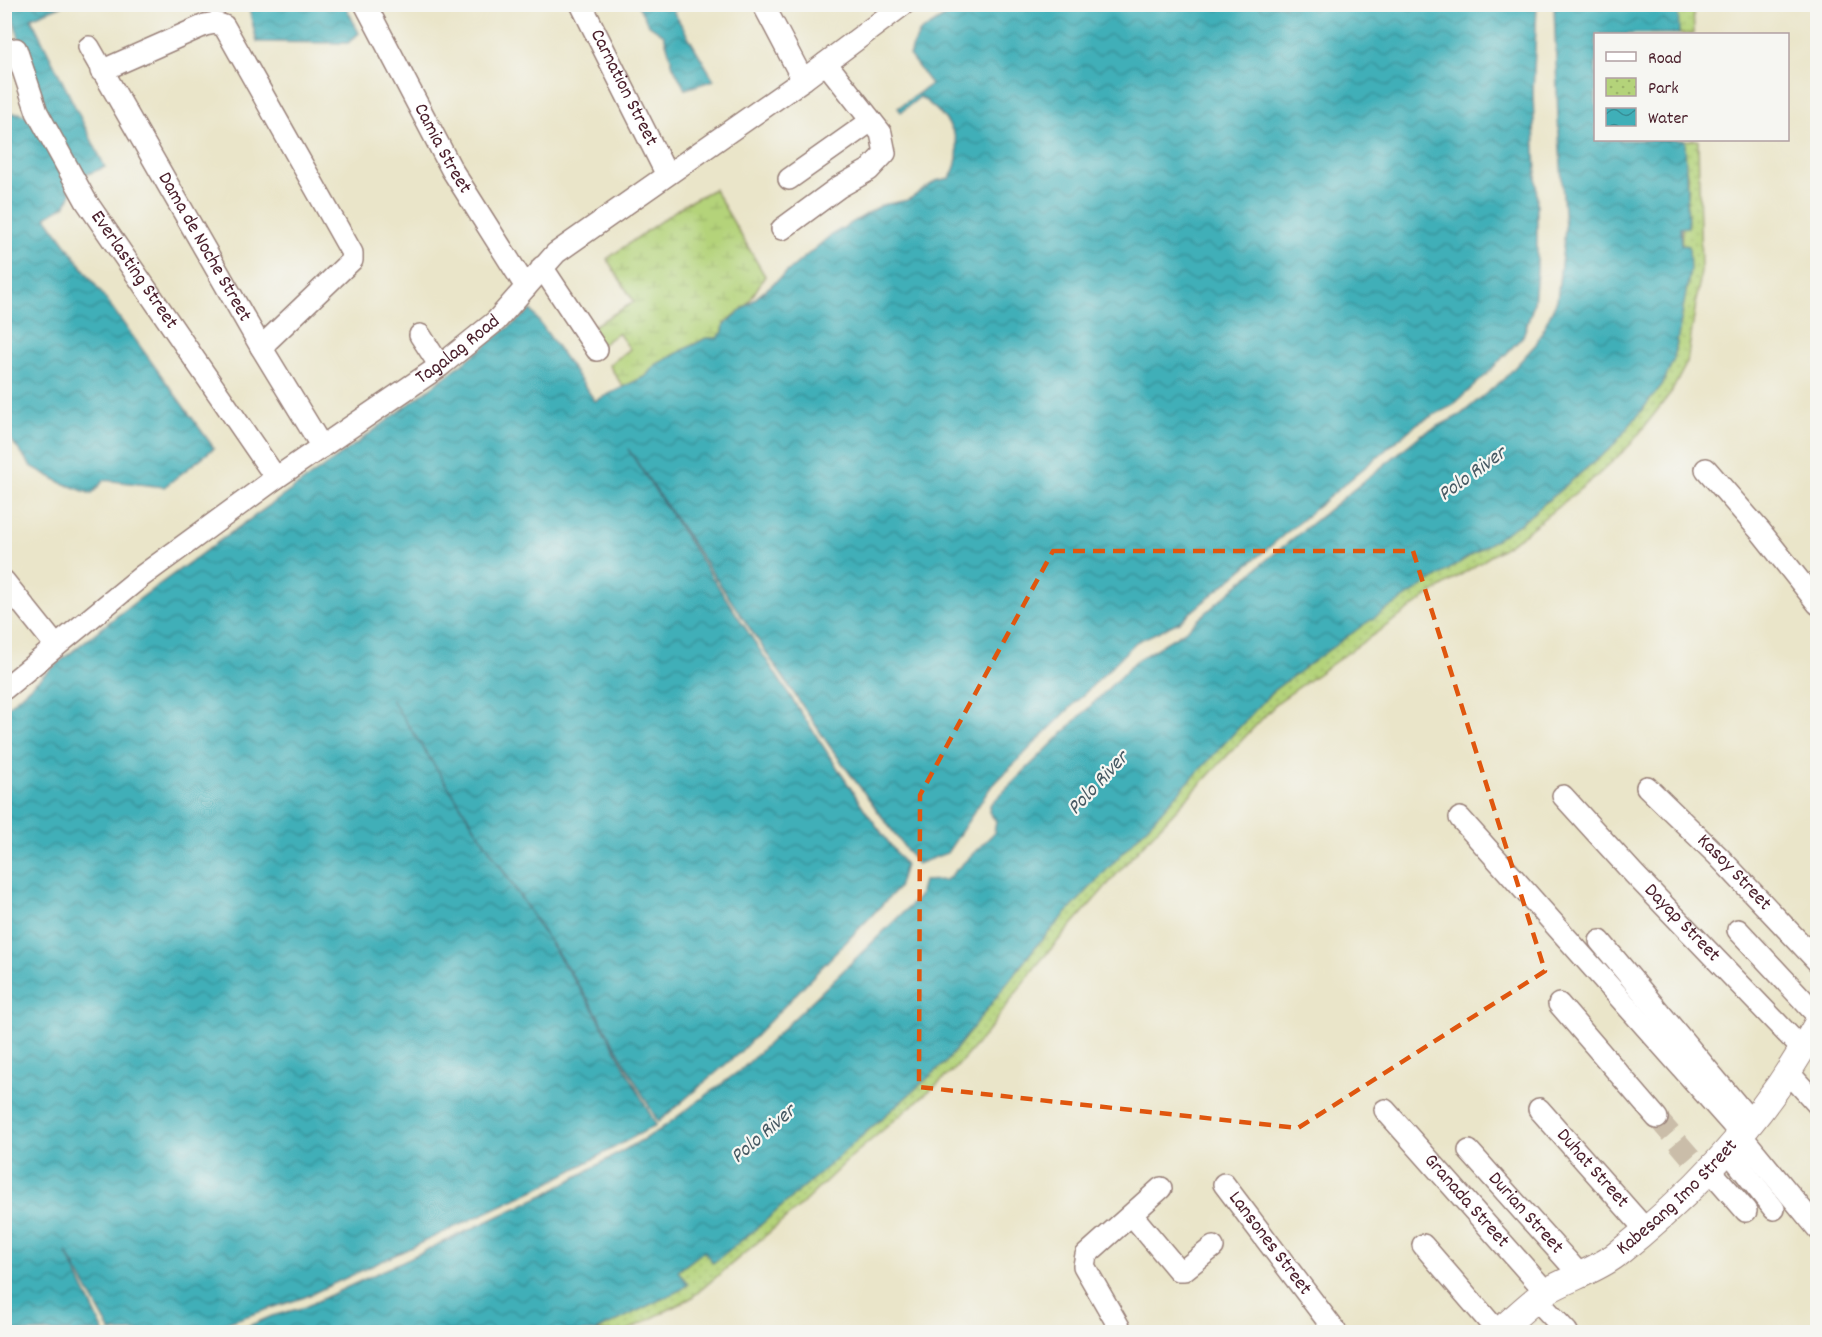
<svg xmlns="http://www.w3.org/2000/svg" width="1822" height="1337" font-family="Dekko,sans-serif">
<style>
.wetland{fill:url(#wetland-marsh);stroke:#7f7952;stroke-width:1.5}
.park{fill:url(#park-dots);stroke:#7f7952;stroke-width:1.5}
.water{fill:url(#water-waves);stroke:#446772;stroke-width:1.5}
.lines{fill:none;stroke-linecap:round;stroke-linejoin:round}
.minor-tunnel{stroke:#cabda9;stroke-width:21;stroke-dasharray:21 10;stroke-linecap:butt}
.minor-casing{stroke:#9a827a;stroke-width:24}
.major-casing{stroke:#9a827a;stroke-width:28}
.minor{stroke:#fff;stroke-width:21}
.major{stroke:#fff;stroke-width:26}
.marked{fill:none;stroke:#e0560e;stroke-width:4.5;stroke-dasharray:12 8;stroke-linejoin:round}
.labels{text-anchor:middle;dominant-baseline:central;stroke-width:4.5;stroke-linejoin:round;paint-order:stroke}
.street-label{font-size:20px;fill:#4a1f2b;stroke:#f6f6f2}
.water-label{font-size:21px;font-style:italic;fill:#465963;stroke:#f6f6f2}
</style>
<defs>
<pattern id="wetland-marsh" width="20" height="14" patternUnits="userSpaceOnUse" patternTransform="scale(1.5)"><rect width="20" height="14" fill="#b4d37a"/><path d="M1 5h8M5 5V1M11 12h8M15 12V8" fill="none" stroke="#9cb56a"/></pattern>
<pattern id="park-dots" width="8" height="8" patternUnits="userSpaceOnUse" patternTransform="scale(1.5)"><rect width="8" height="8" fill="#b4d37a"/><path d="M2 2h.1M6 6h.1" fill="none" stroke="#9cb56a" stroke-width="1.8" stroke-linecap="round"/></pattern>
<pattern id="water-waves" width="16" height="10" patternUnits="userSpaceOnUse" patternTransform="scale(1.5)"><rect width="16" height="10" fill="#3fafb8"/><path d="M0 5q4-4 8 0t8 0" fill="none" stroke="#378e96"/></pattern>
</defs>
<rect width="100%" height="100%" fill="#f6f6f2"/>
<filter id="ink" filterUnits="userSpaceOnUse"><feTurbulence type="fractalNoise" baseFrequency=".0167" numOctaves="2"/><feDisplacementMap in="SourceGraphic" scale="12" xChannelSelector="R" yChannelSelector="G"/><feConvolveMatrix kernelMatrix="1 2 1 2 8 2 1 2 1" color-interpolation-filters="sRGB"/></filter>
<filter id="wash" filterUnits="userSpaceOnUse"><feTurbulence type="fractalNoise" baseFrequency=".008" numOctaves="4" result="noise"/><feDisplacementMap in="SourceGraphic" scale="24" xChannelSelector="R" yChannelSelector="G"/><feGaussianBlur stdDeviation="1.35" result="paint"/><feColorMatrix in="noise" values="0 0 0 0 0 0 0 0 0 0 0 0 0 0 0 0 0 1.4 0 .05"/><feComposite in="paint" operator="in"/></filter>
<g filter="url(#wash)">
<rect width="100%" height="100%" fill="#eae5c9"/>
<path class="wetland" d="M714,189l51,87 -18,29 -23,19 -1,8 -6,6h-11l-51,27 -9,11 -23,11 -14,-22 21,-16 -12,-16 -18,13 -12,-17 46,-27 -27,-43 78,-55z"/>
<path class="park" d="M1678,5h15l1,29h-16z
M1680,140h18l3,131 -14,91 -15,29 -41,53 -32,30 -80,64 -79,50 -162,114 -141,149 -101,115 -48,65 -33,38 -104,88 -54,52 -106,89 -66,34h-30l92,-47 -9,-14 26,-20 5,6 48,-29 189,-166 90,-116 96,-106 142,-150 52,-40 2,-7 193,-120 92,-77 68,-200 3,-39 3,-2v-31z"/>
<path class="water" d="M964,4l573,1 -4,88 4,112v65l-3,34 -11,32 -37,39 -34,31 -34,17 -239,199 -43,20 -146,146 -43,65 -30,11 -86,-116 -203,-299 237,361 40,55 -7,23 -159,165 -81,69 -62,-110 -205,-313 204,313 61,113 -111,60 -240,112 -107,35h-87l-45,-81 38,81h-99v-623c109,-99 226,-175 341,-258 63,-46 124,-93 185,-141l64,91 51,-25 9,-11 51,-27h11l6,-6 1,-7 107,-90 51,-30 26,-5 28,-19 14,-3c19,-34 -1,-62 -30,-81l-19,15 -3,-4 33,-24 -22,-29 11,-23z
M9,5h54l-32,13 74,149 -27,11 -43,-88z
M248,5h97l14,28 -11,10 -91,-1z
M638,5h46l-11,6 41,69 -29,9 -12,-23 -9,-31 -16,-11z
M1554,5h124l1,29h-83v106h89l3,87 -8,1 1,17 8,1 1,25 -16,88 -12,26 -49,61 -92,77 -155,100 -92,67 -238,256 -90,116 -190,167 -43,34 -9,-12 -26,20 10,13 -6,5 -87,43h-360l37,-16 33,-9 243,-114 110,-62 85,-63 176,-171 4,-16 23,-1 48,-47 2,-12 -7,-9 1,-7 147,-145 48,-29 79,-69 157,-127 39,-20 45,-37 31,-34 21,-44 8,-71 -7,-111z
M8,113h12l13,6 38,74 -5,12 -20,12 168,231 -50,39 -60,-7 -12,14 -30,-11 -31,-17 -26,-34 -1,-315z"/>
</g>
<g filter="url(#ink)">
<g class="lines">
<path class="minor-tunnel" d="M1657,1118l43,50"/>
<defs>
<g id="minor">
<path id="s1" d="M365,4l87,166 74,117"/>
<path id="s2" d="M581,4l85,169"/>
<path d="M763,4l40,76"/>
<path id="s3" d="M89,47l172,300 61,100"/>
<path id="s4" d="M16,49l21,63 49,89 190,277"/>
<path d="M101,71l104,-46 10,-2 9,3 128,227v7l-91,87"/>
<path d="M789,179l82,-58"/>
<path d="M782,229l57,-42 30,-17 16,-17 -4,-20 -55,-70"/>
<path d="M542,267l55,83"/>
<path d="M420,335l20,31"/>
<path d="M1706,469l55,63 57,72"/>
<path d="M4,581l52,65"/>
<path id="s5" d="M4,689l138,-113 134,-98 164,-112 56,-45 60,-68 247,-173 101,-76"/>
<path id="s6" d="M1647,787l71,69 100,106"/>
<path id="s7" d="M1563,796l71,78 169,176"/>
<path d="M1460,818l271,305 87,106"/>
<path d="M1738,930l80,86"/>
<path d="M1600,941l152,182"/>
<path d="M1559,1004l98,114"/>
<path d="M1789,1073l29,32"/>
<path id="s8" d="M1539,1109l106,120"/>
<path id="s9" d="M1385,1110l161,182"/>
<path id="s10" d="M1469,1151l112,125"/>
<path d="M1729,1152l45,57"/>
<path d="M1711,1171l35,40"/>
<path id="s11" d="M1224,1184l112,148"/>
<path d="M1132,1215l46,55h6l29,-23"/>
<path d="M1423,1245l75,87"/>
<path d="M1537,1300l30,32"/>
<path d="M1122,1332l-38,-66 2,-11 75,-67"/>
</g>
<g id="major">
<path id="s12" d="M1498,1332c16,-13 32,-30 49,-41 22,-13 48,-20 69,-36 82,-65 152,-140 202,-233"/>
</g>
</defs>
<use href="#minor" class="minor-casing"/>
<use href="#major" class="major-casing"/>
<use href="#minor" class="minor"/>
<use href="#major" class="major"/>
</g>
</g>
<path class="marked" d="M1053,551h360l132,420 -247,157 -379,-41 1,-292z"/>
<g class="labels">
<g class="street-label">
<text stroke="none"><textPath href="#s2" startOffset="94">Carnation Street</textPath></text>
<text stroke="none"><textPath href="#s1" startOffset="164">Camia Street</textPath></text>
<text stroke="none"><textPath href="#s3" startOffset="231">Dama de Noche Street</textPath></text>
<text stroke="none"><textPath href="#s4" startOffset="252">Everlasting Street</textPath></text>
<text stroke="none"><textPath href="#s5" startOffset="567">Tagalag Road</textPath></text>
<text stroke="none"><textPath href="#s6" startOffset="122">Kasoy Street</textPath></text>
<text stroke="none"><textPath href="#s7" startOffset="174">Dayap Street</textPath></text>
<text stroke="none"><textPath href="#s8" startOffset="80">Duhat Street</textPath></text>
<text stroke="none"><textPath href="#s12" startOffset="226">Kabesang Imo Street</textPath></text>
<text stroke="none"><textPath href="#s9" startOffset="122">Granada Street</textPath></text>
<text stroke="none"><textPath href="#s10" startOffset="84">Durian Street</textPath></text>
<text stroke="none"><textPath href="#s11" startOffset="75">Lansones Street</textPath></text>
</g>
<g class="water-label">
<text transform="translate(1473 475) rotate(-36)">Polo River</text>
<text transform="translate(1099 784) rotate(-47)">Polo River</text>
<text transform="translate(764 1135) rotate(-41)">Polo River</text>
</g>
</g>
<rect width="1822" height="1337" fill="none" stroke="#f6f6f2" stroke-width="24"/>
<rect x="1594" y="33" width="195" height="108" fill="#f6f6f2" stroke="#b1a0a2" stroke-width="1.5"/>
<rect x="1606" y="52" width="30" height="9" fill="#ffffff" stroke="#b1a0a2" stroke-width="1.5"/>
<text x="1648" y="63" font-size="18" fill="#4a1f2b">Road</text>
<rect x="1606" y="78" width="30" height="18" fill="url(#park-dots)" stroke="#b1a0a2" stroke-width="1.5"/>
<text x="1648" y="93" font-size="18" fill="#4a1f2b">Park</text>
<rect x="1606" y="108" width="30" height="18" fill="url(#water-waves)" stroke="#b1a0a2" stroke-width="1.5"/>
<text x="1648" y="123" font-size="18" fill="#4a1f2b">Water</text>
</svg>
